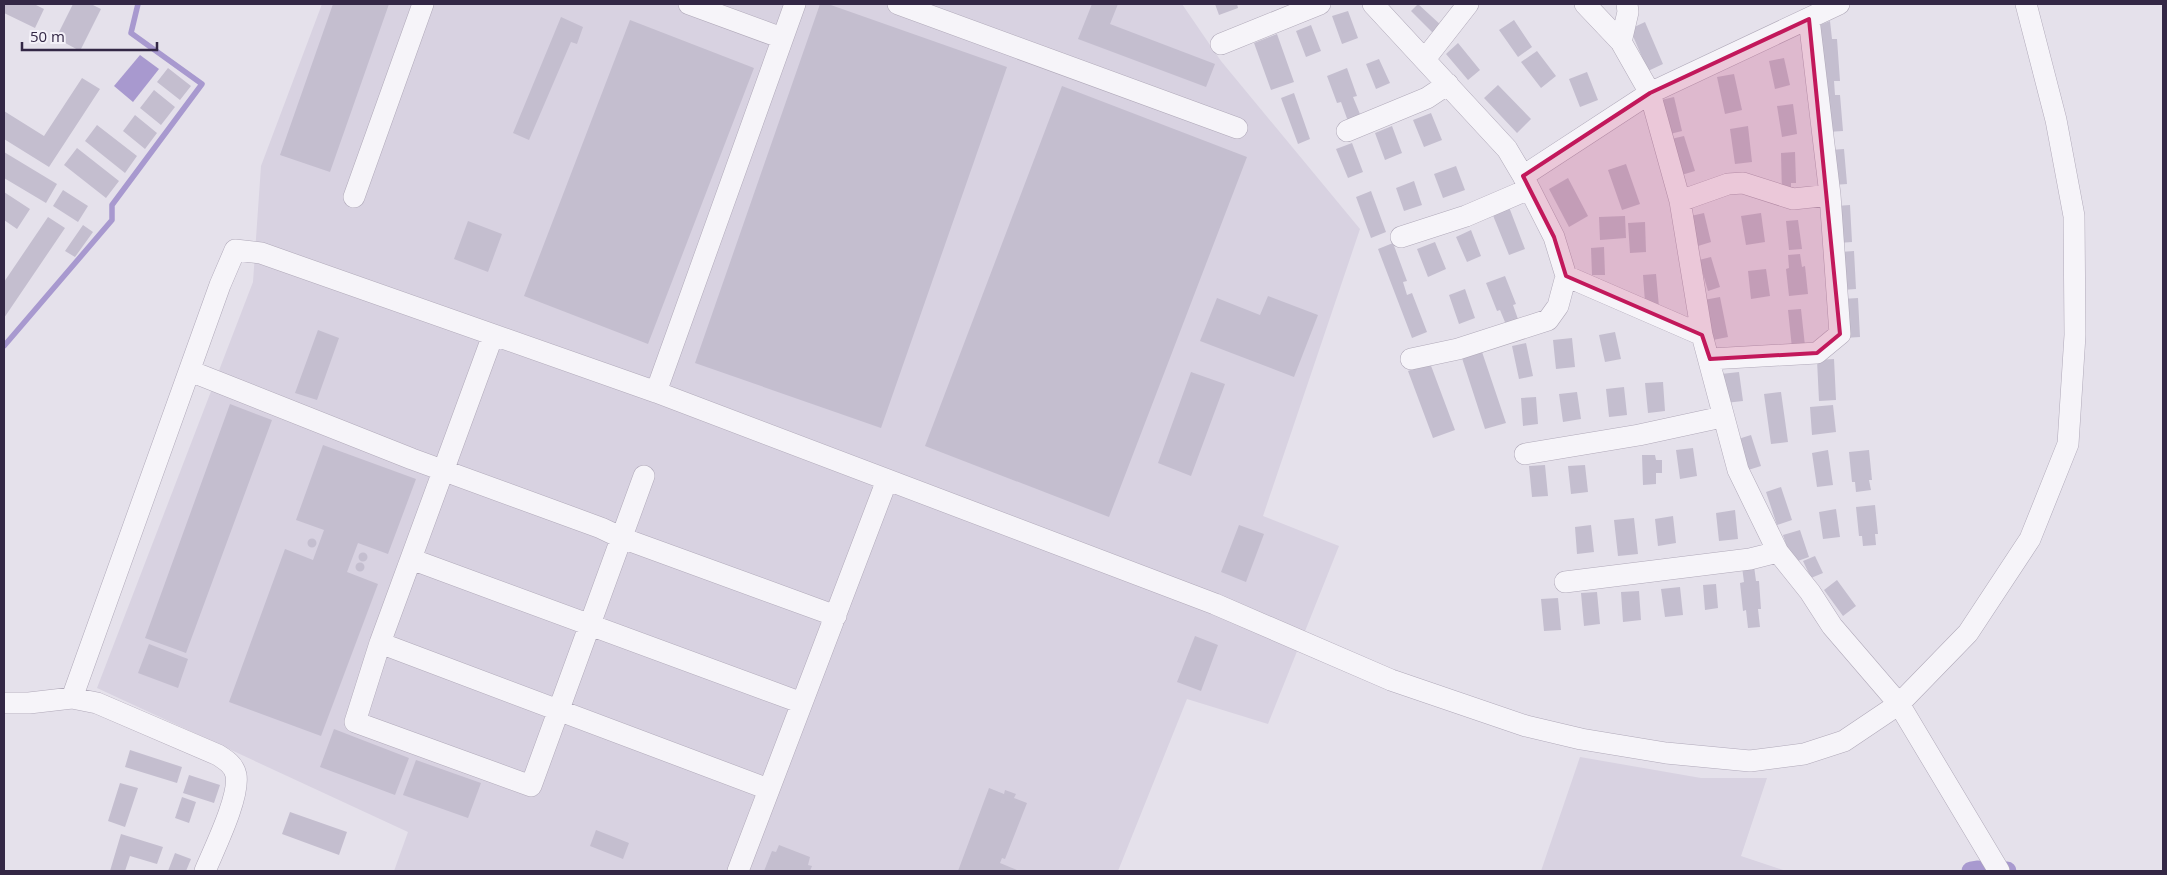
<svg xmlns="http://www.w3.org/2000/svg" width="2167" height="875" font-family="'Open Sans',sans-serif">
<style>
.built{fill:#d8d2e1}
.water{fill:#a899cf}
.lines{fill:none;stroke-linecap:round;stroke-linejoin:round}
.stream{stroke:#a899cf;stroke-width:5.5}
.canal{stroke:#a899cf;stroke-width:19}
.building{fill:#c4becf}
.minor-casing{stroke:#b0a9b9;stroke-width:22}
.minor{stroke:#f6f4f9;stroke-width:21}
.marked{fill:#c2185b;fill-opacity:0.2;stroke:#c2185b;stroke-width:4;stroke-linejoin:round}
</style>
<rect width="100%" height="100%" fill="#e5e1eb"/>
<path class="built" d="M322,4h860l39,57 139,168 -97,287 76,30 -71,178 -81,-25 -69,172h-724l14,-39 -311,-144 156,-406 8,-116z
M1580,757l121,21h66l-26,78 45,15h-245z"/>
<path class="water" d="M140,55l19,14 -26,33 -19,-16z"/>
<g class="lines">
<path class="stream" d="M4,346l108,-126v-15l90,-121 -71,-51 7,-29"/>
<path class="canal" d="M1971,871l6,-1 30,1"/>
</g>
<path class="building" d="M4,4h30l10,5 -9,19 -31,-15z
M73,4h18l10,5 -21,42 -24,-13z
M333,4h56l-59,168 -50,-17z
M820,4h8l179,63 -126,361 -186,-65z
M1092,4h26l-8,20 105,40 -9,23 -128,-48z
M1215,4h22l1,4 -19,7z
M1418,4l24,22 -8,8 -23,-23z
M1348,11l10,27 -16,6 -10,-28z
M561,17l22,10 -6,17 -6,-2 -42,98 -16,-7z
M630,20l124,48 -106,276 -124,-48z
M1514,20l18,27 -14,10 -19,-27z
M1830,21l2,18h5l3,42h-6l1,14h5l3,36 -16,1 -12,-105z
M1645,22l18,42 -15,7 -18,-42z
M1311,25l10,26 -15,6 -10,-26z
M1277,34l17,48 -23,8 -17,-47z
M1458,43l22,27 -12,10 -22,-26z
M1537,51l19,25 -15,12 -20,-26z
M1784,58l6,27 -15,4 -6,-28z
M1379,59l11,24 -14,6 -10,-25z
M168,68l23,18 -11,14 -23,-18z
M1347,68l10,28 -4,1 9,22 -13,5 -8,-22 -4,1 -10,-27z
M1587,72l11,28 -18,7 -11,-28z
M1734,74l8,36 -17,4 -8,-37z
M82,78l18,11 -51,78 -45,-28v-28l40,25z
M1498,85l33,34 -14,14 -33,-35z
M1062,86l185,71 -138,360 -184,-71z
M154,90l21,17 -14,18 -21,-17z
M1294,93l16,46 -12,5 -17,-46z
M1674,97l8,34 -16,4 -9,-34z
M1793,104l4,30 -15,3 -5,-31z
M1431,113l11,27 -18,7 -11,-27z
M135,115l22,18 -12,16 -22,-18z
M97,125l40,31 -12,17 -40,-32z
M1392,126l10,27 -17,7 -10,-27z
M1748,126l4,36 -17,2 -5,-35z
M1684,136l11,35 -17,5 -11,-36z
M1352,143l11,29 -15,6 -12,-29z
M77,148l42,33 -13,17 -42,-33z
M1844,149l3,35 -14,1 -3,-35z
M4,152l53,32 -11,19 -42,-25z
M1795,152l1,31h-5v10l-9,1 -1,-41z
M1626,164l14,40 -18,6 -14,-40z
M1456,166l9,24 -22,8 -9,-24z
M1568,178l20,38 -19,11 -20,-38z
M1414,181l8,24 -18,6 -8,-23z
M63,190l25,16 -10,16 -25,-16z
M1371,191l15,41 -15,6 -15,-41z
M4,192l26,17 -13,20 -13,-9z
M1850,205l2,37 -14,1 -2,-37z
M1509,207l16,42 -16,6 -17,-42z
M1704,213l7,29 -13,4 -7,-30z
M1761,213l4,29 -19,3 -5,-29z
M1625,216l1,22 -26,2 -1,-23z
M48,217l17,11 -61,90v-36z
M1798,220l4,29 -13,1 -3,-29z
M468,221l34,13 -14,38 -34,-13z
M1645,222l1,30 -16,1 -2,-30z
M83,225l10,7 -18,25 -10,-6z
M1471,230l10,26 -14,6 -11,-25z
M1435,242l11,27 -18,8 -11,-28z
M1393,243l14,38 -4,1 4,13 5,-2 15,39 -15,6 -34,-89z
M1604,247l1,28h-13l-1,-27z
M1854,251l2,38 -14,1 -2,-38z
M1800,254l2,13 3,-1 3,28 -19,2 -3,-27 3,-1 -1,-13z
M1711,257l9,30 -12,4 -9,-31z
M1766,269l4,27 -19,3 -3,-28z
M1656,274l3,33 -14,-5 -2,-27z
M1505,276l11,28 -3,1 6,17 -12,5 -7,-17 -3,1 -11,-28z
M1465,289l10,29 -16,6 -10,-29z
M1268,296l50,19 -24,62 -94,-36 17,-43 43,17z
M1720,297l8,40 -15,3 -9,-40z
M1858,298l2,39 -16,1 -2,-39z
M1801,309l4,37 -13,2 -4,-38z
M318,330l21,8 -22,62 -22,-7z
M1615,332l6,27 -16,3 -6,-27z
M1572,338l3,29 -19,2 -3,-29z
M1526,343l7,33 -14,3 -7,-33z
M1480,346l26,77 -21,6 -25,-77z
M1834,359l2,41 -17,1 -2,-41z
M1430,363l25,67 -22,8 -25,-67z
M1191,372l34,12 -34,92 -33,-13z
M1739,372l4,29 -18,2 -4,-29z
M1663,382l2,29 -17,2 -3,-30z
M1624,387l3,28 -18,2 -3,-28z
M1577,392l4,27 -18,3 -4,-28z
M1781,392l7,50 -17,2 -7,-50z
M1536,397l2,27 -15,2 -2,-28z
M230,404l42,16 -86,233 -41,-15z
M1833,405l3,27 -24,3 -2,-28z
M1751,435l10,31 -16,5 -10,-31z
M323,445l93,34 -28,75 -30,-11 -11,29 31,12 -57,152 -92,-34 56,-153 28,11 11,-30 -28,-10z
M1693,448l4,28 -17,3 -4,-29z
M1828,450l5,35 -16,2 -5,-34z
M1869,450l3,30h-3l2,10 -15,2 -1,-10h-3l-3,-30z
M1642,455h13l1,5h6v13h-6v11l-13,1z
M1545,465l3,31 -16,1 -3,-31z
M1585,465l3,27 -17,2 -3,-28z
M1781,487l11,33 -15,5 -11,-33z
M1875,505l3,29h-3l1,11 -13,1 -1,-10h-3l-3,-29z
M1836,509l4,28 -17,2 -4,-27z
M1735,510l3,29 -19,2 -3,-28z
M1673,516l3,27 -18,3 -3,-27z
M1634,518l4,36 -20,2 -4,-36z
M1239,525l25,9 -18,48 -25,-10z
M1591,525l3,27 -17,2 -2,-27z
M1800,530l9,27 -17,6 -9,-28z
M307.5 543a4.5 4.5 0 1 1 9 0a4.5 4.5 0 1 1-9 0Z
M358.5 557a4.5 4.5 0 1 1 9 0a4.5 4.5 0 1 1-9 0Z
M1815,556l8,17 -12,5 -8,-17z
M355.5 567a4.5 4.5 0 1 1 9 0a4.5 4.5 0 1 1-9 0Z
M1754,566l2,15h3l2,28h-3l2,18 -12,1 -2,-18 -3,1 -3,-28 4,-1 -2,-15z
M1837,580l19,26 -13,10 -19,-26z
M1716,584l2,24 -13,2 -2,-25z
M1680,587l3,28 -18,2 -4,-28z
M1639,591l2,29 -18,2 -2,-30z
M1597,592l3,32 -16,2 -3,-33z
M1558,598l3,32 -17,1 -3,-32z
M1195,636l23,9 -17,46 -24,-9z
M149,644l39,15 -10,29 -40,-15z
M334,729l75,29 -14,37 -75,-28z
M130,750l52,17 -5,16 -52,-16z
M416,760l65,23 -13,35 -65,-23z
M189,775l31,10 -6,18 -31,-10z
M120,783l18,5 -13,39 -17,-6z
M989,788l15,6 1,-4 11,4 -2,4 13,5 -22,56 -3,-1 -2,5 17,7v1h-59z
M182,797l14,5 -7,21 -14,-5z
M290,812l57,20 -8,23 -57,-21z
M596,830l33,13 -6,16 -33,-13z
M121,834l42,13 -6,17 -27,-8 -5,15h-15z
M779,845l31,12 -2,8 4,1 -2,5h-46l8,-20 4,1z
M175,853l16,6 -5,12h-18z"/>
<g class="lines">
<defs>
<path id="minor" d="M689,4l93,34
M898,4l339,124
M1373,4l134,145 16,27 127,-83 189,-89
M1585,4l36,38 29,51 30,108 22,134 36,135 40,82 32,40 22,34 67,78 100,167
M1621,42l7,-30 -1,-8
M1221,44l99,-40
M1425,59l43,-55
M1347,131l80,-33 21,-14
M354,197l69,-193
M1680,201l48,-17 15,-1 50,16 37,-4
M1401,237l65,-21 63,-27
M1566,276l136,59
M493,335l-113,308 -25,79 176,64 113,-310
M1411,359l47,-10 90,-29 10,-14 8,-30 -12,-39 -31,-61
M1710,359l107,-6 23,-19 -10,-139 -21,-176
M190,371l222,88 189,69 21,10 214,78
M656,392l139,-388
M1525,454l114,-19 83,-18
M411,559l391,144
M1565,582l185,-23 28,-7
M380,643l388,146
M72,698l148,-413 15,-35 26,3 395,139 559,212 176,76 135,46 55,13 85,14 84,8 54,-7 40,-13 55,-37 69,-71 62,-94 38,-95 7,-109 -1,-119 -18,-96 -30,-116
M4,703h25l43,-5 25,5 121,52c8,5 16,10 18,20 4,22 -22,74 -31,96
M738,871l149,-391"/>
</defs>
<use href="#minor" class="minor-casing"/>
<use href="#minor" class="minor"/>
</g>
<path class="marked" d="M1809,19l31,315 -23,19 -107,6 -8,-24 -136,-59 -12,-39 -31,-61 127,-83z"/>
<rect width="2167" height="875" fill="none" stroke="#332745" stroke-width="10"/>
<path d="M22 42v8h135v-8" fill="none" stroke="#332745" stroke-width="2.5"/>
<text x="30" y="42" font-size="15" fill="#332745" stroke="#f4f1f8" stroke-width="4" paint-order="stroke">50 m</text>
</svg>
